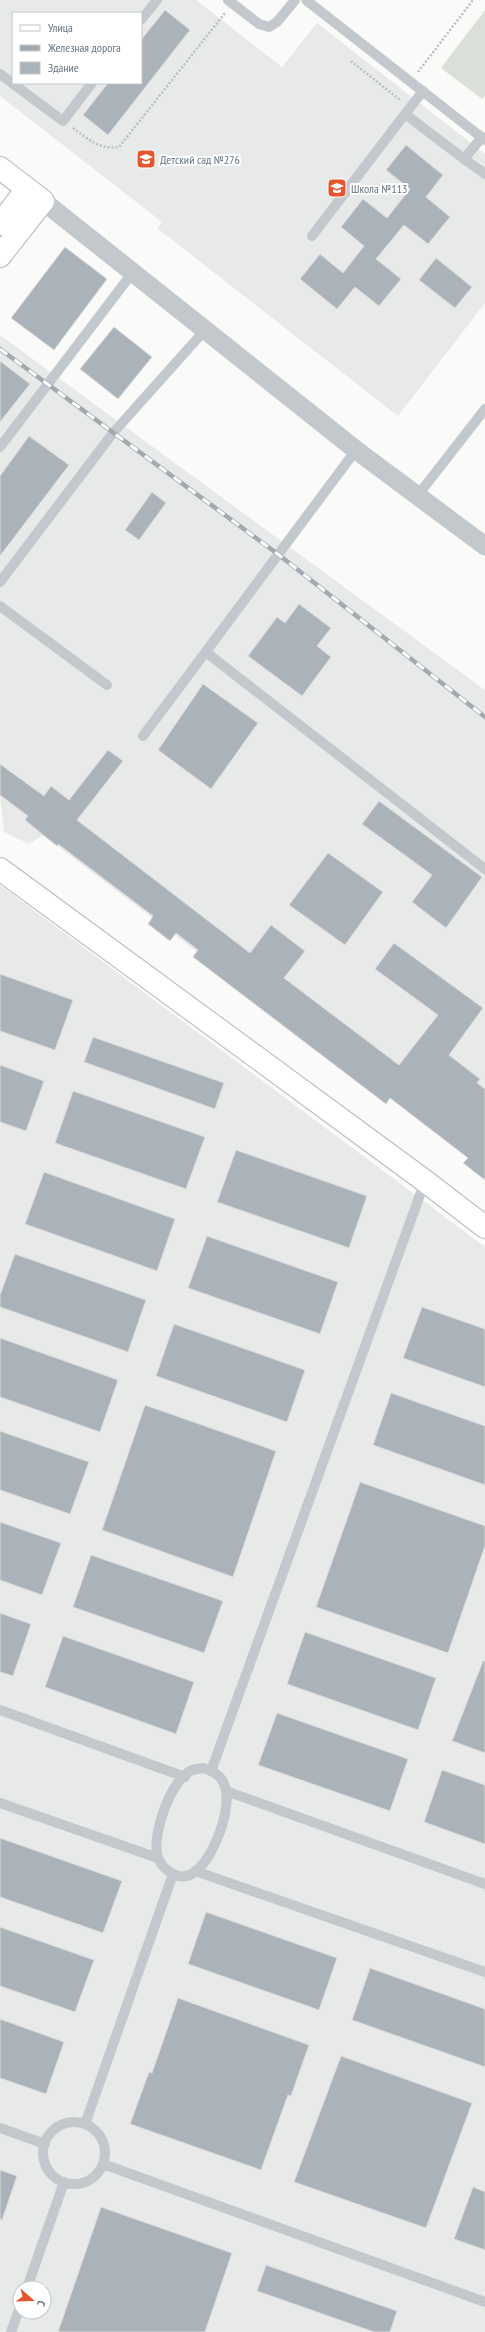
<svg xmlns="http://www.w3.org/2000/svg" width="485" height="2332" font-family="'PT Sans Narrow',sans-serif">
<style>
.built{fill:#e8e9e9;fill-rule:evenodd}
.green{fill:#dadfd7}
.building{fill:#aab3b9;stroke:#dcdcda}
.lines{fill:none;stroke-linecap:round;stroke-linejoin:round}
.secondary-casing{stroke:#b3babf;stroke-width:24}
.path{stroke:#bbbfc2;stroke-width:2.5;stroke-dasharray:2 2;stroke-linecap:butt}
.lane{stroke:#c3c8cc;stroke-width:10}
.street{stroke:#c3c8cc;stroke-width:19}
.secondary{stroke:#fff;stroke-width:22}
.rail-casing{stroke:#a2aab0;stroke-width:4.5}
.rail{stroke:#fff;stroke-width:3;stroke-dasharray:9;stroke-linecap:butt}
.labels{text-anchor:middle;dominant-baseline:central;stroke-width:4;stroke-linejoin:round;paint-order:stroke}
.poi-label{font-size:12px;fill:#657683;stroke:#fff;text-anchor:start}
</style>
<rect width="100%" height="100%" fill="#fafaf8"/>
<path class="built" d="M0,0h196l86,67 35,-44 168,131v149l-87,113 -241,-188 5,-6 -162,-126zM13,13h128v70h-128z
M0,335l485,355v480l-442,-335 -14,9 -25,-12 -4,-37z
M0,885l485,362v1085h-485zM20,2288h24v24h-24z"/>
<path class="green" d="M485,10v86l-3,3 -41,-31z"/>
<path class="building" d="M165,10l25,20 -82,105 -25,-20 25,-32h33v-43z
M406,145l37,30 -17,22 24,20 -22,27 -24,-19 -28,34 25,20 -22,27 -24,-19 -18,22 -37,-30 20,-25 23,19 21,-27 -23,-19 22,-28 24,19 23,-29 -24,-19z
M65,247l42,32 -53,71 -43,-32z
M436,258l36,29 -17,21 -36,-28z
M114,327l38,30 -34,42 -38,-30z
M0,361l30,23 -30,38z
M29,436l40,29 -69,91v-80z
M152,492l14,11 -27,37 -14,-10z
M299,604l32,24 -14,18 14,11 -29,39 -54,-40 29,-39 8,6z
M203,684l55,39 -47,66 -53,-39z
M108,750l15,11 -46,59 173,133 21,-28 34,26 -21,27 115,87 39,-50 -63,-46 19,-26 89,65 -34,47 31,24 -3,4 8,6v91l-22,-17 5,-5 -78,-60 -4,6 -193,-147 5,-7 -22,-17 -6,8 -22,-17 5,-8 -95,-72 -1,2 -15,-12 -17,-14 3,-4 -28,-21v-31l44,32 7,-10 18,14z
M379,801l103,76 -36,51 -34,-26 20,-27 -70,-51z
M328,853l55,39 -38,53 -56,-40z
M0,974l73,26 -18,50 -55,-19z
M93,1037l131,46 -9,26 -131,-47z
M0,1065l44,16 -18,50 -26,-9z
M73,1091l132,46 -19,52 -131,-46z
M236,1150l131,46 -18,52 -132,-46z
M44,1172l131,47 -18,52 -132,-47z
M207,1236l131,46 -18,52 -132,-46z
M15,1254l131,46 -18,52 -128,-45v-12z
M422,1307l63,22v58l-82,-29z
M174,1324l131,46 -18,52 -131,-46z
M0,1338l118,42 -18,52 -100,-35z
M391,1393l94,33v59l-112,-40z
M145,1405l131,46 -43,126 -131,-47z
M0,1431l89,31 -19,52 -70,-24z
M360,1482l125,44v20l-37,107 -132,-46z
M0,1522l61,21 -19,52 -42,-15z
M91,1555l132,46 -19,52 -131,-46z
M0,1613l31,11 -18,52 -13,-4z
M305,1632l131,46 -18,52 -131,-46z
M63,1636l131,46 -18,52 -131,-47z
M483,1661h2v92l-33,-12z
M277,1713l131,46 -18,52 -132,-46z
M442,1770l43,15v59l-61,-22z
M0,1838l122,43 -19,52 -103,-36z
M206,1912l131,46 -18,52 -131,-46z
M0,1927l94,33 -19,52 -75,-26z
M370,1968l115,41v58l-133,-47z
M178,1998l131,47 -18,51 -3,-1 -27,75 -131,-46 19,-52 3,1z
M0,2019l64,23 -18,52 -46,-16z
M341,2056l131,47 -46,125 -132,-46z
M0,2170l17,6 -15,44 -2,-1z
M473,2187l12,5v58l-31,-11z
M101,2207l131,46 -27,79h-147z
M266,2265l131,46 -7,21h-16l-117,-41z"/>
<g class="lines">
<defs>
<path id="secondary" d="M0,168l43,33 -43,55
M0,224l27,-35
M0,869l425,312 60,46"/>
</defs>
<use href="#secondary" class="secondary-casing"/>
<path class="path" d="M351,61l49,39
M418,72l55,-72
M73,128c15,11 26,22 46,19l106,-134"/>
<path class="lane" d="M228,0l31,24 10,3 8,-5 18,-22
M306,0l179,140
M141,20l16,-20
M0,74l63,47 29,-38
M405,114l18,-23
M482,137l-18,22 21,15
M312,236l93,-122 59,45
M0,447l133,-175
M418,495l67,-86
M0,582l113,-149 92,-103
M0,606l107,79
M207,653l278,216
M143,736l213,-286
M0,1710l185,67
M203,1768c9,3 17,6 21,16 10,22 -11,78 -32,90 -15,8 -32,-6 -35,-20 -4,-22 13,-73 35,-84 3,-1 8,-1 11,-2z
M211,1771l214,-590
M226,1791l259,93
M0,1803l158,55
M195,1871l290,101
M43 2153a31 31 0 1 1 62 0a31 31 0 1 1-62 0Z
M85,2124l88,-250
M0,2128l45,16
M103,2164l382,138
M27,2288l37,-106
M11,2332l9,-25"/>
<path class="street" d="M43,201l313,249 129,96"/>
<use href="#secondary" class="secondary"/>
<defs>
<path id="rail" d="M0,349l279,206 206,162"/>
</defs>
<use href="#rail" class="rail-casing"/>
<use href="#rail" class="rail"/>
</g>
<defs>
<symbol id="school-square" viewBox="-11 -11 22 22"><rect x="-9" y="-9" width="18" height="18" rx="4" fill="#e4572e" stroke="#fff"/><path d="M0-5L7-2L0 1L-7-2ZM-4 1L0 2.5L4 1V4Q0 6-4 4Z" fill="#fff"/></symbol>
</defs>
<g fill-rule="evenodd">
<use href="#school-square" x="135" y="148" width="22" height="22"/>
<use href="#school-square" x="326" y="177" width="22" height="22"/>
</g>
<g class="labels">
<g class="poi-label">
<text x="160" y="159">Детский сад №276</text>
<text x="351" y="188">Школа №113</text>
</g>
</g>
<rect x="12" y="12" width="130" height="72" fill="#ffffff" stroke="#c1c8cd"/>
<rect x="20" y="25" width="20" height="6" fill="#ffffff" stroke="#c1c8cd"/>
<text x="48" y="32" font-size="12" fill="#657683">Улица</text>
<rect x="20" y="45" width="20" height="6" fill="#a2aab0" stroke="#c1c8cd"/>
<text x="48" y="52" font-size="12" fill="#657683">Железная дорога</text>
<rect x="20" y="62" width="20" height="12" fill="#aab3b9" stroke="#c1c8cd"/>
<text x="48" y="72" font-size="12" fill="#657683">Здание</text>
<g transform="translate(32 2300) rotate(110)"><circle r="19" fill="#ffffff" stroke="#c1c8cd"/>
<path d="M0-3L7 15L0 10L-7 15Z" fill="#e4572e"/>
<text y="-6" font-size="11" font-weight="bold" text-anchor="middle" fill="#657683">С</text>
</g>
</svg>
